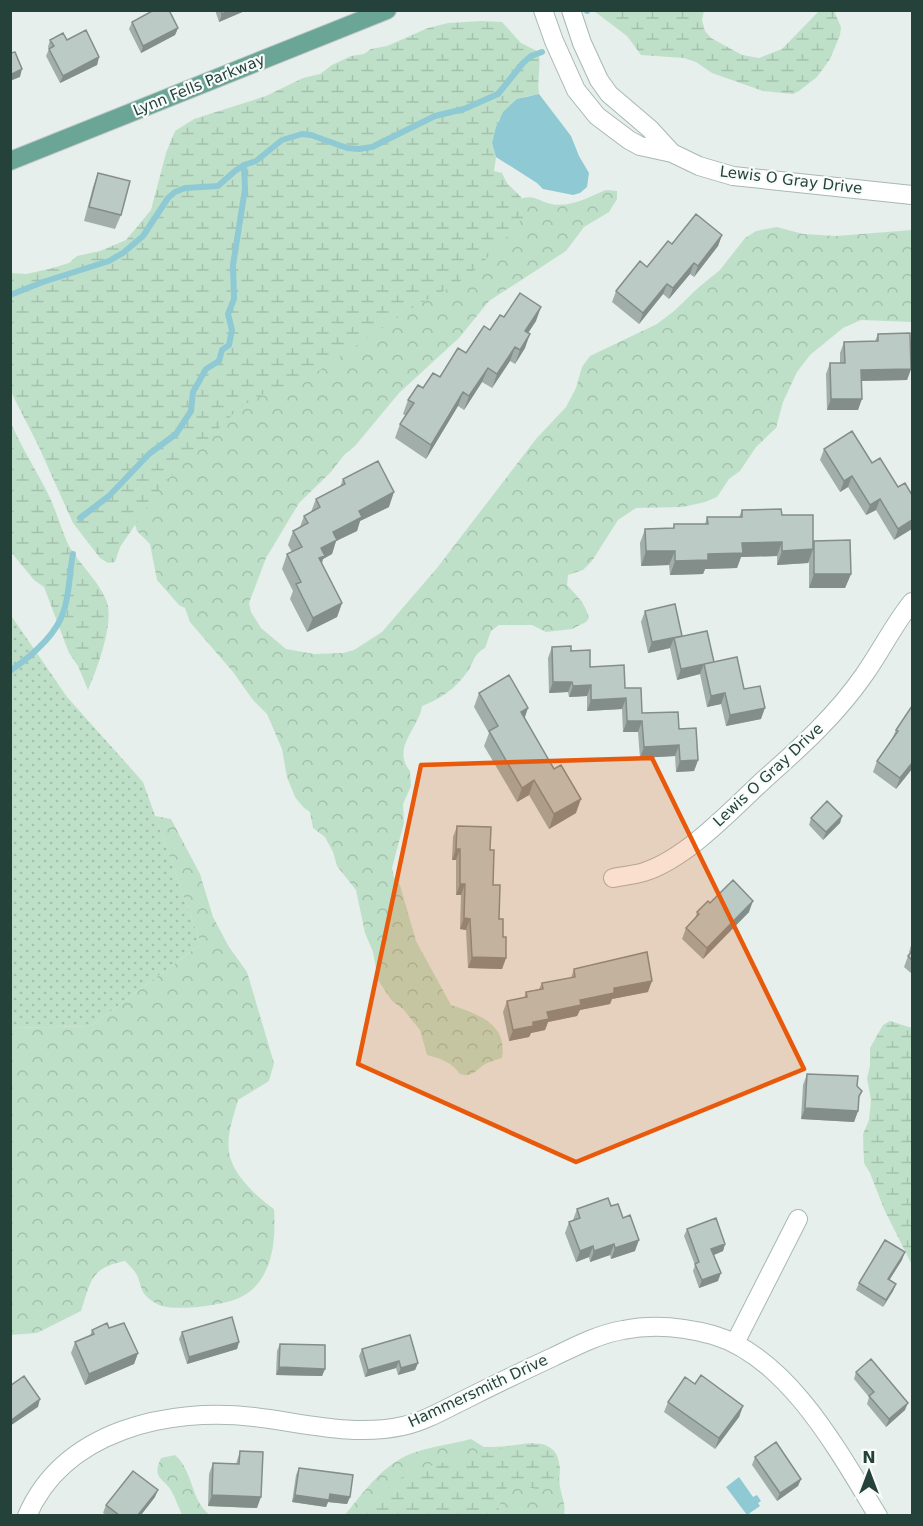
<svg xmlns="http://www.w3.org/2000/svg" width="923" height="1526" font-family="'DejaVu Sans',sans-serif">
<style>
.grass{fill:url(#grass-dots)}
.forest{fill:url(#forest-crowns)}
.wetland{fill:url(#wetland-marsh)}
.water{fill:#8ec9d4}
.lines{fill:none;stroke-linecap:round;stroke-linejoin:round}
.stream{stroke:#8ec9d4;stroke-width:6}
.minor-casing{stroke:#a8b8b2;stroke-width:20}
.major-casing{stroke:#c2cac8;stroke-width:20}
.minor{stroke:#fff;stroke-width:18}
.major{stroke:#6aa596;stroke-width:18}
.wall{fill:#a1aea9}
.shaded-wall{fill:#838d89}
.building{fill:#bbcac4;stroke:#838d89;stroke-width:1.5}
.marked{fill:#e8590c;fill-opacity:0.2;stroke:#e8590c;stroke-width:4.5;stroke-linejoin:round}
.labels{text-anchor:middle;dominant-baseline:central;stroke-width:4.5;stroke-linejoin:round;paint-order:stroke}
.street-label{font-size:15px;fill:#24423a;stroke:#f7fbf9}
</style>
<defs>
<pattern id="grass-dots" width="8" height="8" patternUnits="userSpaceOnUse" patternTransform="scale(1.5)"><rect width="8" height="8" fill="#bfe0c8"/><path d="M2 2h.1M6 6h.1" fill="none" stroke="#a4c1ad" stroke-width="1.8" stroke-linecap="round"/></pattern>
<pattern id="forest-crowns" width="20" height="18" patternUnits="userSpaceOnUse" patternTransform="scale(1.5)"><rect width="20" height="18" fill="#bfe0c8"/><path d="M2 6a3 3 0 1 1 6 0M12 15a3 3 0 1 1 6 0" fill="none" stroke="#a4c1ad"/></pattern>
<pattern id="wetland-marsh" width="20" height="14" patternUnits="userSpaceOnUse" patternTransform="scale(1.5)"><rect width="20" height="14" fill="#bfe0c8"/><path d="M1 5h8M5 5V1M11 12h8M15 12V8" fill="none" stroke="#a4c1ad"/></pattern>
</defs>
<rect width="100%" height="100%" fill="#e6efeb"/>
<path class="grass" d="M10,614l57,83 76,85 58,162 -110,82 -80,2z"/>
<path class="forest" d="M606,190l11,1v8l-8,13 -25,15 -18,24 -77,50 -30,37 -60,55 -44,53 -11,9 -13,17 -32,31 -33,55 -17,45 2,9 10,16 25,21 28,5 29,-1 11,-3 28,-18 55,-64 99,-129 30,-32 10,-19 6,-21 8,-11 67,-32 17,-13 25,-24 21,-17 25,-32 11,-7 21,-4 26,7 33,2 76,-6v92l-51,-2 -18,8 -33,27 -13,17 -14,30 -7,26 -20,19 -16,24 -11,8 -12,18 -12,5 -22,5 -47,1 -18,12 -26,41 -9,9 -15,5 -1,10c10,11 18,18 22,33l-3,4 -14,7 -26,3 -14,-7h-33l-8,6 -6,17c-12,7 -10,12 -17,23 -13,18 -26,27 -46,35 -3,22 -31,42 -12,65l1,15 -8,18 1,19 -12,45 2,9 6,8 16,56 35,64c27,9 57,19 51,53 -6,2 -14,4 -20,8 -9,7 -10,11 -22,8 -10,-13 -19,-15 -33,-19l-7,-25 -17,-21 -11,-8 -14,-21 -5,-28 -8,-19 -9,-43 -19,-24 -4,-14 -8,-15 -12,-9 -3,-16 -6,-4 -9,-11 -8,-20 -5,-28 -15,-35 -14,-14 -20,-28 -43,-50 -5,-14 -6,-3 -22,-25 -7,-36 -13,-13 -3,-10 22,-52 333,-254c11,-5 23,-14 34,-17 12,-3 18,4 28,6 19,4 38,-7 55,-14z
M155,816l16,3 29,55 13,43 16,30 18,25 27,91 -5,18 -31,19c-5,18 -14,42 -7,60 6,18 28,39 43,49 2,31 -1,70 -31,87 -13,7 -31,9 -45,11 -9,1 -34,2 -41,-3 -17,-10 -14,-14 -20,-29 -3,-5 -8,-10 -12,-14 -35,7 -34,20 -44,50l-44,22 -26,2v-307l80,-2 110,-82z
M471,1439l13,8h9l47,-3c26,6 17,25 20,43 2,11 6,17 4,28l-220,1c21,-25 40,-54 72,-64 17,-6 37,-8 55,-13z
M175,1455c19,17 15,45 35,60h-28c-3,-7 -6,-15 -10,-23 -8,-15 -21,-12 -11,-34z"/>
<path class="wetland" d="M594,11h110l-2,9 3,11 6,7 31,17 17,3 23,-9 37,-38h15l7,16 -1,8 -10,24 -13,18 -18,14 -6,3 -30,-3 -51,-18 -16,-11 -12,-4 -43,-3 -14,-19z
M482,21l20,1 19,21 18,9c2,14 -2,28 0,42l-15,3 -25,22 -7,24 4,14 -2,14 8,2 5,10 14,14 4,9 -1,10 -15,19 -7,6 -23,26 -23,17 -44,24 -107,72 -16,8 -26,6 -24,14 -76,76 -43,63 -5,15 -7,1 -8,-5 -27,-35 -35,-78 -27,-53v-119l15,1 23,-5 20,-6 8,-7 23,-5 26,-11 25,-30 15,-57 9,-22 19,-12 72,-23 37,-18 17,-4 12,-9 19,-9 13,-2 7,-5 16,-3 41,-18 20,-5z
M11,423c10,23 23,44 34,65 10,18 15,38 23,56 9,18 36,42 40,62 4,23 -11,63 -20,84l-10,-24 -9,-13 -25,-66 -10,-7 -23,-28z
M890,1021l22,7v237l-28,-56 -14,-36 -6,-10 -1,-29 6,-14 2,-20 -4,-22 3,-12v-18l13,-23z
M530,1443c5,1 11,0 15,2 18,8 22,41 -1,44 -12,2 -21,-6 -32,-8l-9,12 -6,22h-133l23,-20 2,-11 29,-15 50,-13 28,-5 12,-5z"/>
<path class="water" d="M539,94l32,42 8,20 10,17 -2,14 -7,6 -7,2 -30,-6 -6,-6 -41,-26 -4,-14 4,-16 7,-15 14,-13z
M739,1477l14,20 4,-2 4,6 -3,2 2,3 -13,9 -21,-28z"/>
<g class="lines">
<path class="stream" d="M587,11v-1
M10,295l33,-13 66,-21 14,-8 20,-17 25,-38 7,-6 10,-4 33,-2 17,-15 9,-6 12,-4 26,-21 20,-6 9,1 36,13 12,1 13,-2 63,-31 29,-7 34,-15 25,-31 8,-7 11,-4
M80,518l29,-22 40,-42 27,-20 15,-23 2,-19 13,-23 13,-8 3,-11 7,-5 3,-15 -4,-16 6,-15 -1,-34 12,-76 -1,-24
M10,671c20,-14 45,-34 53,-58 7,-18 6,-40 10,-59"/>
<defs>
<path id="minor" d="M543,10l11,31 22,49 21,26 32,24 11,6 32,7 27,13 34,10 179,19
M571,10l11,33 17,37 10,14 41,35 22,24
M613,878c10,-2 21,-3 31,-6 44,-14 89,-64 123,-95 35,-31 70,-63 97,-102 17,-24 30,-51 48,-73
M735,1343l63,-124
M27,1516c37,-86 142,-109 227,-99 50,6 99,20 149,9 23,-5 44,-18 65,-28 28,-14 57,-28 85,-41 23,-11 46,-23 70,-27 29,-6 61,-3 90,5 75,22 126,117 165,181"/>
<path id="major" d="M10,161l377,-151"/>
</defs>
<use href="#minor" class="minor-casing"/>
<use href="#major" class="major-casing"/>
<use href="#minor" class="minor"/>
<use href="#major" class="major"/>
</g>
<path class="wall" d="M215,10h32l-28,12z
M132,22l46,6 -3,7 -34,18 -12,-24z
M50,40l49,17 -2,8 -37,18 -14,-27 3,-7 -1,-2z
M98,173l23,42 -6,14 -31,-8 9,-34z
M722,235l-4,11 -24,31 -4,-3 -21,25 -6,-5 -24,30 -27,-22 4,-11 31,-24 25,-23z
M536,321l-8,12 -3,15 -10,16 -5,-3 -18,27 -10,-6 -18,28 -6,-4 -32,53 -31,-21 5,-14 6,-8 -3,-2 5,-14 15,-12 17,-11 50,-47z
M878,334l33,35 -4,11 -46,1 -3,29h-31l-1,-36 4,-11h10v-10l4,-11 31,-1z
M824,449l48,14 26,24 14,8 -18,45 -18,-30 -10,5 -18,-28 -8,5 -20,-32z
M343,479l46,28 -29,14 -3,10 -21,10 -4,13 -9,5 -1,5 20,39 -5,14 -30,15 -17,-33 3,-8 -11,-22 5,-15 5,-2 -4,-7 5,-14 7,-4 4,-11 7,-4 5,-13 24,-12z
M742,510l40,5 69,59 -6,14h-36v-26l-1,1 -31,2v-9l-36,1 -4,11 -32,1 -2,5 -33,1 -1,-10 -28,1 -1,-23 5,-14 28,-1 1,-4h31l2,-7h32z
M645,611l37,25 32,26 30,27 17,30 -35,7 -5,-22 -14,3 -7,-33 -23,6 -7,-32 -22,5 -7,-31z
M552,647l19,4 19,16 35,21 17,25 37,16 19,31 -4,11 -18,1 -1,-16 -35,2 -2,-26h-15l-1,-23 -35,2v-15l-18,1 -1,-5 -19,1 -1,-35z
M479,693l46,25 51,95 -27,16 -20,-34 -12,7 -33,-56 5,-13 -15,-26z
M912,706v63l-16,20 -23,-17 4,-11 15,-22 4,-9z
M842,816l-2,7 -17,17 -14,-15 2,-7z
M457,826l33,24 3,35 10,52 3,21 -4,11 -34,-1 -2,-38 -6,-1 1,-34h-5v-35h-4l1,-23z
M710,903l39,9 -46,47 -21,-20 4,-11 9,-9 2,-7z
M912,942v32l-8,-7 4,-11 3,-3 -2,-1z
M574,969l74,23 -36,7 -2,5 -30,6 -3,6 -29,6 -3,8 -14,3 -2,4 -20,4 -6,-29 4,-11 17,-3 2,-6 13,-3 3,-6 29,-5z
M807,1074l50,12 5,5 -4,10v10l-4,11 -53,-3 2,-34z
M611,1206l24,45 -24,8 -1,-4 -20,7 -1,-5 -13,5 -11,-29 4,-11 4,-2 4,-11z
M687,1229l38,15 -2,7 -9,4 4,26 -19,7 -6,-17 2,-6 -11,-29z
M902,1260l-13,20 7,4 -3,7 -10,16 -27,-17 3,-7z
M109,1328l29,25 -4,11 -49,21 -14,-32 4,-11 15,-6 2,-6z
M182,1332l57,10 -2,7 -50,15 -8,-25z
M280,1344l45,25 -3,7 -46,-1 1,-24z
M362,1349l56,14 -3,7 -17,5 -2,-7 -31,9 -6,-21z
M856,1372l49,38 -19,17 -19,-23 2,-7 -15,-18z
M695,1384l48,22 -4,11 -24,32 -51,-37 4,-10z
M240,1451l17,57 -49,-2 1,-32 4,-11 23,1z
M755,1457l46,22 -3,7 -21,15 -25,-36z
M299,1468l51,29 -3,7 -19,-2 -2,5 -34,-5 4,-27z
M155,1497l-14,18h-34l-4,-2 3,-8z"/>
<path class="shaded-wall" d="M231,10h16l-28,12 3,-8z
M178,28l-3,7 -34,18 2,-7z
M99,57l-2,8 -37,18 3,-7z
M22,69l-2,8 -10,4v-6z
M722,235l-4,11 -24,31 4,-11z
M694,263l-4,11 -21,25 4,-11z
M667,284l-4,10 -24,30 4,-11z
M541,307l-5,14 -16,24 5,-14z
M530,334l-5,14 -10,16 5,-14z
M515,347l-5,14 -18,27 5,-14z
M488,368l-6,14 -18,28 5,-14z
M911,369l-4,11 -50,1 4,-11z
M463,392l-5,14 -32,53 5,-14z
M831,399h31l-4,11h-31z
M852,476l-4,11 -8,5 4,-11z
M394,492l-5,15 -29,14 -3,10 -21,10 -4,13 -9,5 -4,11 -5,3 7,-25 12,-16 26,-21z
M880,499l-4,11 -10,5 4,-10z
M912,520v9l-18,11 4,-11z
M782,542l-5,14 -36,1 -4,11 -32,1 -2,5 -33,1 5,-14 67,-18z
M813,549l-5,14 -31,2 5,-14z
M646,551h29l-6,14 -28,1z
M814,574h37l-6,14h-36z
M342,603l-5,14 -30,15 6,-14z
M682,636l-8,2 -4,10 -22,5 4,-11z
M714,662l-10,2 -4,10 -23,6 4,-11z
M553,682h19l-4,10 -19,1z
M591,685l-4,11 -18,1 4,-11z
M725,693l-4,11 -14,3 4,-11z
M626,698l-4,11 -35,2 4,-11z
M528,708l-5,15 -2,-11z
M765,708l-4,11 -35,7 4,-11z
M627,721h15l-4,11h-15z
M679,745l-4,11 -35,2 4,-11z
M698,760l-4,11 -18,1 4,-11z
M912,763v6l-16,20 4,-11z
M534,780l-5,15 -12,7 5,-14z
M581,799l-5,14 -27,16 5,-15z
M842,816l-2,7 -17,17 3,-8z
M456,849h4l-4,11h-4z
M460,884h5l-4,11h-5z
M753,901l-4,11 -46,47 4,-11z
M464,918l6,1 -4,11 -6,-1z
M472,957l34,1 -4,11 -34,-1z
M652,981l-4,11 -36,7 -2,5 -30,6 -3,6 -29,6 -3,8 -14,3 -2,4 -20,4 4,-11 34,-18 67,-24z
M805,1108l53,3 -4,11 -53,-3z
M639,1240l-4,11 -24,8 4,-11z
M614,1244l-4,11 -20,7 4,-11z
M725,1244l-2,7 -14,6 2,-8z
M593,1246l-4,11 -13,5 4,-11z
M905,1252l-3,8 -17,27 3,-8z
M721,1273l-3,8 -19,7 3,-8z
M896,1284l-3,7 -10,16 3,-7z
M239,1342l-2,7 -50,15 2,-7z
M138,1353l-4,11 -49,21 4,-11z
M399,1361l-3,7 -31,9 3,-7z
M418,1363l-3,7 -17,5 3,-7z
M279,1367l46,2 -3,7 -46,-1z
M40,1399l-2,8 -28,19v-5z
M908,1403l-3,7 -19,17 3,-8z
M743,1406l-4,11 -24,32 4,-11z
M801,1479l-3,7 -21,15 3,-8z
M158,1490l-3,7 -14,18h-3z
M330,1494l20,3 -3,7 -19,-2 -2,5 -34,-5 3,-7z
M212,1495l49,2 -4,11 -49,-2z"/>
<path class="building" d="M154,10h15l9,18 -35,18 -11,-24z
M221,10h10l-9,4z
M86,30l13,27 -36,19 -14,-27 5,-3 -4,-6 13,-7 4,7z
M15,52l7,17 -12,6v-22z
M98,173l32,8 -9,34 -32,-8z
M696,214l26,21 -24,31 -4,-3 -21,25 -6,-4 -24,29 -27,-22 24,-30 7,6 21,-26 4,3z
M520,293l21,14 -16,24 5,3 -10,16 -5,-3 -18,27 -9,-6 -19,28 -6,-4 -32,53 -31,-21 14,-21 -6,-3 10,-15 5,3 10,-15 7,4 18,-29 8,5 18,-27 6,4 10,-15 4,2z
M910,333l1,36 -50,1 1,29h-31l-1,-36h15l-1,-21 34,-1v-7z
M852,431l20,32 8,-5 18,29 7,-4 7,12v25l-14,9 -18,-30 -10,6 -18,-29 -8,5 -20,-32z
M378,461l16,31 -35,19 3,6 -29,15 4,8 -16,8 4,8 -6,2 23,45 -29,15 -17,-34 5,-2 -14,-28 15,-7 -9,-16 15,-8 -4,-7 16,-9 -4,-8 29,-15 -2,-5z
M781,509l1,6h31v34l-31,2v-9l-40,1 1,10 -35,1v6l-33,1v-10h-29l-1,-22 29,-1v-4h34l-1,-7h35v-7z
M850,540l1,34h-37v-33z
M675,604l7,32 -30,6 -7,-31z
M707,631l7,31 -33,7 -7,-31z
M571,646v5l19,-1v17l34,-2 1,23h16l1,25 36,-1 1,17 17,-1 2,32 -18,1 -1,-16 -35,2 -2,-26h-15l-1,-23 -35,2v-15l-18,1 -1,-4h-19l-1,-35z
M737,657l7,32 16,-3 5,22 -35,7 -5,-22 -14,3 -7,-32z
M509,675l19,33 -7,4 33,57 7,-4 20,34 -27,15 -20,-34 -12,8 -33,-57 9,-5 -19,-33z
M912,706v57l-12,15 -23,-17 21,-30 -2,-1z
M827,801l15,15 -16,16 -15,-14z
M457,826l34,1 -1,23h4l-1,35h7l-1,34h4v18h3v21l-34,-1 -2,-38 -6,-1 1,-34h-5v-35h-4z
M733,880l20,21 -46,47 -21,-20 13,-14 -2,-2 11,-11 2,2z
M912,951v9l-4,-4z
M647,952l5,29 -38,7v5l-34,7 1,5 -34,7 2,7 -16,3v4l-20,4 -6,-29 20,-4 -1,-5 17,-3 -1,-6 33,-6 -1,-8z
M807,1074l51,2 -1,10 5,5 -3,5 -1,15 -53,-3z
M608,1198l3,8 7,-2 5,14 7,-3 9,25 -24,8 -1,-4 -20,7 -1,-5 -13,5 -11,-29 11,-4 -3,-9z
M716,1218l9,26 -14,5 10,24 -19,7 -7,-16 4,-2 -12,-33z
M885,1240l20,12 -17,27 8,5 -10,16 -27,-17z
M232,1317l7,25 -50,15 -7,-25z
M107,1323l2,5 15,-5 14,30 -49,21 -14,-32 19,-8 -2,-4z
M410,1335l8,28 -17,5 -2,-7 -31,9 -6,-21z
M280,1344l45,1v24l-46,-2z
M871,1359l37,44 -19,16 -20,-23 5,-4 -18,-20z
M701,1375l42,31 -24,32 -51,-36 17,-25 10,7z
M24,1376l16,23 -30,22v-35z
M776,1442l25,37 -21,14 -25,-36z
M240,1451l23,1 -2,45 -49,-2 1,-32 26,1z
M299,1468l54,7 -3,22 -20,-3 -1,6 -34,-5z
M133,1471l25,19 -20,25h-19l-13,-10z"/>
<path class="marked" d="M652,758l152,311 -228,93 -218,-98 63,-299z"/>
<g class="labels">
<g class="street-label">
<text transform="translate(199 85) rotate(-22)">Lynn Fells Parkway</text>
<text transform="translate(791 180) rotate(7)">Lewis O Gray Drive</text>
<text transform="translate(768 775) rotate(-43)">Lewis O Gray Drive</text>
<text transform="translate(478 1391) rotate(-25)">Hammersmith Drive</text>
</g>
</g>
<rect width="923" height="1526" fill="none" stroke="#24423a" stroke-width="24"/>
<g transform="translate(869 1472)" stroke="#f7fbf9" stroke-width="4.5" paint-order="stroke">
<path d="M0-4.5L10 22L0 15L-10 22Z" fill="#24423a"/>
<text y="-9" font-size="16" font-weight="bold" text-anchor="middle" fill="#24423a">N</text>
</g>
</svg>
